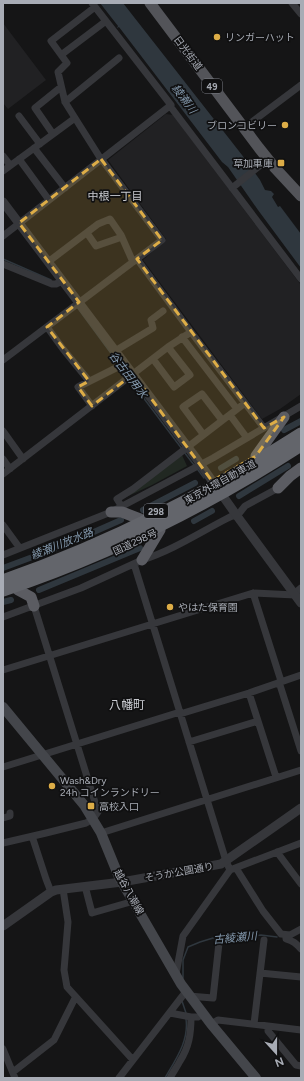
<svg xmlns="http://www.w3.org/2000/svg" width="304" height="1081" font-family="Figtree,'Noto Sans JP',sans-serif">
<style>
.built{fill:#212123}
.green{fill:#212822}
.water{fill:#2f373e}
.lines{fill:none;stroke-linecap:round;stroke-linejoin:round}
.stream{stroke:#2f373e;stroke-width:1.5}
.canal{stroke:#2f373e;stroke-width:6}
.minor{stroke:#36373b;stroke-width:7}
.tertiary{stroke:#36373b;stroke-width:9}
.secondary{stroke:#44464b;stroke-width:10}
.primary{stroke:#535459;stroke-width:11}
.trunk{stroke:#5b5c62;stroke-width:11}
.motorway{stroke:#63656b;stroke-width:13}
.marked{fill:#ddad47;fill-opacity:0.2;stroke:#ddad47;stroke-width:3;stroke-dasharray:8 5;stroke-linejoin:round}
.poi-dot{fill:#ddad47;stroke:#101011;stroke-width:1.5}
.labels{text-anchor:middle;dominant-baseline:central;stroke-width:3.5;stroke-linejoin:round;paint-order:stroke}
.shield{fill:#101011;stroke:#7a7d84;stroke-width:1}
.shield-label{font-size:9px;font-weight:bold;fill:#a8acb5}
.poi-label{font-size:10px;fill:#a8acb5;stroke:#101011;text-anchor:start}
.street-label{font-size:10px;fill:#a8acb5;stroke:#101011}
.water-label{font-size:11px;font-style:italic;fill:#8398ac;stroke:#101011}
.neighbourhood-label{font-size:11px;fill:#c9cbd1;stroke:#101011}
.quarter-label{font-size:12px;fill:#c9cbd1;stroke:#101011}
</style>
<rect width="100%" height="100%" fill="#151516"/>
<path class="built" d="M3,23l43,57 -38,29 -5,-6z
M166,114l7,1 128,170v109l-21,15 -18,10 -119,-159 23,-21 -58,-79z"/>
<path class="green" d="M182,455l5,11 -35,19 -30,14z"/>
<path class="water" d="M100,3h23l119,152 18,25 5,10 6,1 3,3 -2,3 6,10 2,-1 21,28v34l-43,-58 -30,-43 -6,-5 -103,-135 -2,1 1,-2z"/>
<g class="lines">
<path class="stream" d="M3,259l48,21
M77,307l50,68
M130,380l52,69
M184,452l10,13
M198,470l6,8
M183,978v-18l5,-13 12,-5 13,-4 34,-1 14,-2 16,2
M182,1001l4,12
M165,1078c11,-19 24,-37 21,-59"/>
<path class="canal" d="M284,430l17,-9
M221,468l15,-9
M239,496l49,-30
M143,510l52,-27
M194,521l18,-10
M3,568l59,-22 59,-26
M39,590l101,-42
M3,602l8,-2"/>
<path class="minor" d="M292,3l9,11
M61,55l45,-34
M65,102l54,-44
M170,106l131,173
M19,116l21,28
M244,128l57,-43
M53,134l-18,-26 26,-21
M34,148l31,40
M3,156l7,9
M19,159l30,41
M3,171l72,-53
M232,188l36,-29
M87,233l9,13 26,-9
M3,236l168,-131 -79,-102
M48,262l50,-38 12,-5 11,16 12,27
M3,264l49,20h4l6,-3
M47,327l16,22 26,32
M191,332l73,96
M182,337l55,72
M115,351l38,-23 -2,-8 12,-9
M153,359l21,28 16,-12 -22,-28
M3,360l159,-120 -63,-84 -24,-38 -10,-16 -7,-30 9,-9 -16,-22 44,-34
M92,406l-14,-19 38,-19
M230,415l17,23
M3,431l20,28
M203,434l-20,-27 19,-13 20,26
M3,459l7,10
M3,474l165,-127 23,-15 -54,-73
M122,507l-5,-8 16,-10 112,-86
M3,525l16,22
M3,555l108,-43 102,-54 88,-52
M134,564l92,297 4,9
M253,593l28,88
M294,594l7,-6
M3,617l78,-29 61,-28c29,-9 57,-27 84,-41l6,-3h5l8,-10 37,-20
M3,670l250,-77 42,2
M279,682l22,69
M249,693l27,84
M180,714l69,-21 52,-18
M189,742l69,-21
M3,767l177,-55
M3,818l7,-2v-3
M101,833l200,-63
M32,836l14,43 5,13
M3,843l43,-10 40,-10 7,-4 5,-7 -64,-206
M277,852l24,32
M236,868l27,43 18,23 9,1 11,-6
M85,886l7,27 42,-12
M63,889l5,33 -4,48 3,17 66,73
M286,935v4c7,2 10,4 15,10
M260,973l41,4
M176,974l7,-38 47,-66 71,-27
M189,996l24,2 6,-55
M170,1013l21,4
M211,1024l7,-4 83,10
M254,1024l10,-84
M268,1026v5l28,34 5,1
M3,1049l12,29
M13,1072l41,-32 21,-42
M119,1078l65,-84 3,-2
M170,1078c3,-6 7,-11 10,-17 9,-14 11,-27 11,-44h7l5,-3"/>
<path class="tertiary" d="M3,202l193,256 41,58 64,87
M3,926l48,-34 5,-2 66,-8 99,-18 80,-56"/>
<path class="secondary" d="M3,707l81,98 17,28 18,44 62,107 30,40 45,54"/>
<path class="primary" d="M150,3l109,145 16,20 26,28"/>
<path class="trunk" d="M256,456l28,-39
M278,488l12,-12 11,-8
M111,512h11l18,7
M142,560l18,-30
M18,590l13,7 3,9"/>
<path class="motorway" d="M3,581c105,-37 204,-87 298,-147
M3,590c105,-35 205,-85 298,-145"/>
</g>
<path class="marked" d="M101,159l61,81 -25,19 127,169 20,-11 -28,39 -44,25 -79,-107 -41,32 -14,-19 11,-6 -42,-54 32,-25 -60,-79z"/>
<g class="poi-dot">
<circle cx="217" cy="37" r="4"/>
<circle cx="285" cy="125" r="4"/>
<rect x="277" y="159" width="8" height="8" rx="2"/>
<circle cx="170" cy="607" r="4"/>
<circle cx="52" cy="786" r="4"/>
<rect x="87" y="802" width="8" height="8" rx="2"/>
</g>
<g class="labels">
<g class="shield">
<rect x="202" y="79" width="20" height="14" rx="3"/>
<rect x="144" y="504" width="24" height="14" rx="3"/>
</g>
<g class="shield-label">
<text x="212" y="86">49</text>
<text x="156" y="511">298</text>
</g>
<g class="poi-label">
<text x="225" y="37">リンガーハット</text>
<text x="277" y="125" text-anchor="end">ブロンコビリー</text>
<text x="273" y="163" text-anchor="end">草加車庫</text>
<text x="178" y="607">やはた保育園</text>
<text x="60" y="780">Wash&amp;Dry<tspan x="60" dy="12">24h コインランドリー</tspan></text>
<text x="99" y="806">高校入口</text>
</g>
<g class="street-label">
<text transform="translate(188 53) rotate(53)">日光街道</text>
<text transform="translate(220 482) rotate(-29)">東京外環自動車道</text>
<text transform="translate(135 542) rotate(-25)">国道298号</text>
<text transform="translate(179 872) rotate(-10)">そうか公園通り</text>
<text transform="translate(129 892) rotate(61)">越谷八潮線</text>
</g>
<g class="water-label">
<text transform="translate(184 99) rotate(53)">綾瀬川</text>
<text transform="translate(128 375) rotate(53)">谷古田用水</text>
<text transform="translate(62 544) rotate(-22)">綾瀬川放水路</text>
<text transform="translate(235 938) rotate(-5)">古綾瀬川</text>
</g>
<g class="neighbourhood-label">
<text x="115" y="196">中根一丁目</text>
</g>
<g class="quarter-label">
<text x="127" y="705">八幡町</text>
</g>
</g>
<rect width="304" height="1081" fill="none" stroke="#a8acb5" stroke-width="8"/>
<g transform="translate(276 1053) rotate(159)" stroke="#101011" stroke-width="3" paint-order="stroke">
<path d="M0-3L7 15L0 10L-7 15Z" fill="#a8acb5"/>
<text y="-6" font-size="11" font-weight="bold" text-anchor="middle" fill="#a8acb5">N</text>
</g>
</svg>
